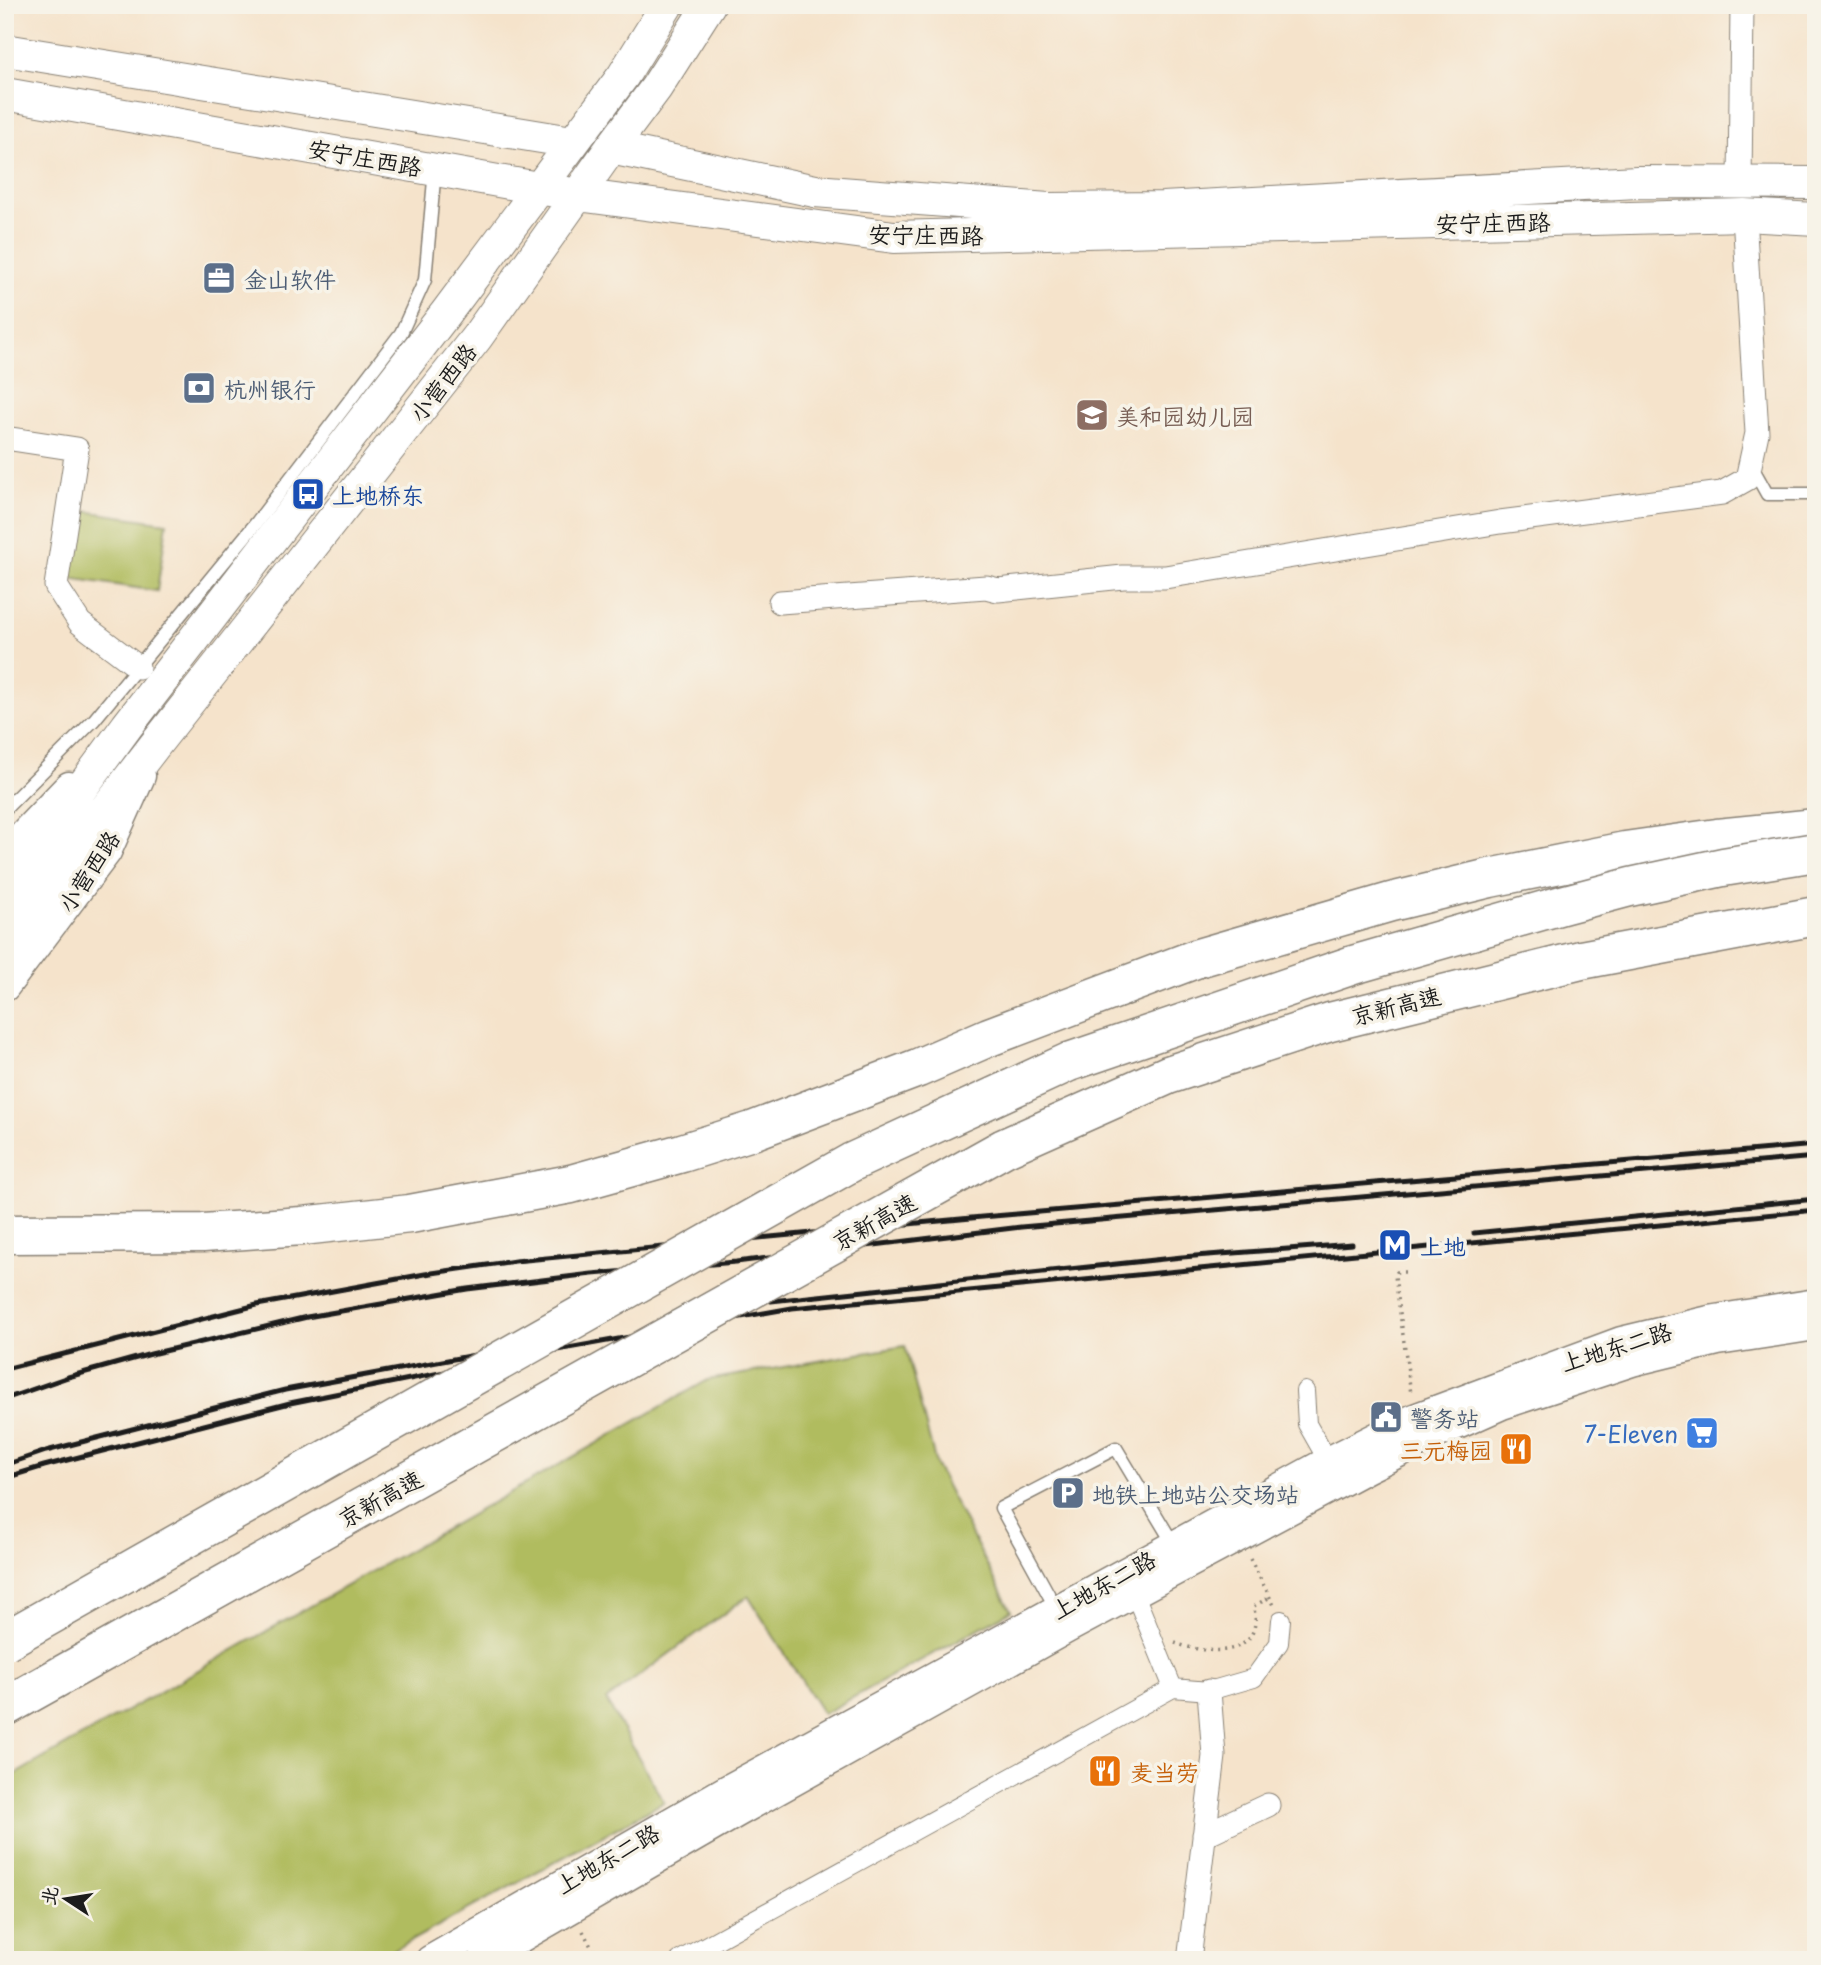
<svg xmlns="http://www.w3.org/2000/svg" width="1821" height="1965" font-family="'Playpen Sans','LXGW WenKai TC',sans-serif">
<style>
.green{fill:#b0bc5e;stroke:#666c3d;stroke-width:2}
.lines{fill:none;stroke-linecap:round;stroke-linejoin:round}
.service-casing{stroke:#888074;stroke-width:15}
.pedestrian-casing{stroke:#888074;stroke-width:20}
.minor-casing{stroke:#888074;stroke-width:25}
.tertiary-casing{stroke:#888074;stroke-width:31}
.secondary-casing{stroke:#888074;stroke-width:34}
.motorway-casing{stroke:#888074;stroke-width:41}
.path{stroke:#888074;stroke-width:3.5;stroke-dasharray:2 5;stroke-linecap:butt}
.service{stroke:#fff;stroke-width:12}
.pedestrian{stroke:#fff;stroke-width:18}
.minor{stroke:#fff;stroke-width:23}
.tertiary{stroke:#fff;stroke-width:28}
.secondary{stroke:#fff;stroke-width:32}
.motorway{stroke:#fff;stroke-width:38}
.rail{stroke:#1c1c1c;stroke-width:5}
.motorway-bridge-casing{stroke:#888074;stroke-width:41;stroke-linecap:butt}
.motorway-bridge{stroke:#fff;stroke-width:38}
.labels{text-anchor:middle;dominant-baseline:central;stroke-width:7;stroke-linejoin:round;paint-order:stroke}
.street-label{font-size:23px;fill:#1c1c1c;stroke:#f7f3e8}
.service-label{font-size:23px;fill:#4e5e75;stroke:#f7f3e8;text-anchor:start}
.education-label{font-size:23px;fill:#785e54;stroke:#f7f3e8;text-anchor:start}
.transit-label{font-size:23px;fill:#164399;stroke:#f7f3e8;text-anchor:start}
.shop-label{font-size:23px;fill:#366cbe;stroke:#f7f3e8;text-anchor:end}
.food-label{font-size:23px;fill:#c56008;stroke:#f7f3e8;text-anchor:end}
</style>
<rect width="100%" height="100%" fill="#f7f3e8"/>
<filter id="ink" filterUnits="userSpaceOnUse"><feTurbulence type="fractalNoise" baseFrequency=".0143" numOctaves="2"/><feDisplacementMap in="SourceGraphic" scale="14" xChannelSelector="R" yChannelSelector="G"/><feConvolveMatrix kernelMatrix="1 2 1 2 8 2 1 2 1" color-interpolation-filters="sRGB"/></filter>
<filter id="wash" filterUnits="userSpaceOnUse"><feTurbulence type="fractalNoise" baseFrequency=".00686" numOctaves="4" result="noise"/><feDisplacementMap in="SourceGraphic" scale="28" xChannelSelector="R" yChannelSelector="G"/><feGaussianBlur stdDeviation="1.57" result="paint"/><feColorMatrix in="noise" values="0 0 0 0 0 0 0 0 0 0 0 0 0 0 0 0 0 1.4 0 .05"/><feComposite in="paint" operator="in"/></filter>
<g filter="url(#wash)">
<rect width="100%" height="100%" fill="#f5e3cb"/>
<path class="green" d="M77,510l90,13 -10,68 -89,-13z
M905,1346l32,122 74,143 -188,103 -75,-118 -142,104 58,102 -288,158h-371v-180l703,-400z"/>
</g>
<g filter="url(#ink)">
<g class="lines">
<defs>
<path id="service" d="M1752,467l15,27h49
M5,809l89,-89 163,-198 144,-189 24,-53 10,-111
M1057,1610l-56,-102 115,-60 58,97"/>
<path id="pedestrian" d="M1305,1391l2,33 21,37
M1134,1592l39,96
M680,1960l493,-272 36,3 45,-13 25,-35 2,-23"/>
<path id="minor" d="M1740,183l2,-178
M5,438l72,11 -21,137 24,37 58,44
M780,602l206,-15 12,3 125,-13h42l335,-55 222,-29 25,-14 10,-46 -13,-218
M1204,1835l64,-30
M1189,1960l25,-204 -5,-65"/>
<path id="tertiary" d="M5,857l19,-24 45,-47
M5,987l102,-135 34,-76
M430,1960l296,-170 602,-329 86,-43 207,-77 88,-21 107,-17
M483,1960l254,-147 330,-184 301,-161 69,-34 65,-29 130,-43 86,-21 98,-15"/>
<path id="secondary" d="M5,50l567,92
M5,94l573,101 316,42 850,-22 72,4
M611,148l204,43 233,18 115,-1 474,-26 179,1
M5,892l122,-166 319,-413 177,-237 44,-71
M5,940l150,-195 322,-408 134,-189 45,-60 53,-83"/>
<path id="motorway" d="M5,1234l198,-1 99,-7 108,-12 161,-30 111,-31 70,-22 166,-63 71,-31 209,-79 193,-56 99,-24 135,-27 92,-13 99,-10"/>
</defs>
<use href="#service" class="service-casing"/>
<use href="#pedestrian" class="pedestrian-casing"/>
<use href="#minor" class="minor-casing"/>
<use href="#tertiary" class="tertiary-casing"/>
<use href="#secondary" class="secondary-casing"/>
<use href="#motorway" class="motorway-casing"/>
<path class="path" d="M1405,1272h-8l-2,4 16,118
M1250,1559l24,46
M1175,1643c24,9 76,17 80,-20 1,-5 -1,-12 -1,-17l16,-9
M583,1931l15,29"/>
<use href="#service" class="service"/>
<use href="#pedestrian" class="pedestrian"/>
<use href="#minor" class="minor"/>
<use href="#tertiary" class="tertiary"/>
<use href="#secondary" class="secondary"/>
<use href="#motorway" class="motorway"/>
<path class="rail" d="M1474,1233l342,-34
M771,1301l411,-44 170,-13
M5,1369l252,-64 168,-31 90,-13 467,-44 834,-72
M5,1399l63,-22 83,-23 156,-37 160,-28 125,-15 144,-12 285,-35 795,-70
M5,1465l41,-14 239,-61 190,-35
M5,1478l39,-12 246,-63 239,-48 263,-47 1024,-98"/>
<defs>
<path id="motorway-bridge" d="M5,1641l847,-479 217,-100 284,-97 209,-60 68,-18 93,-20 93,-15
M5,1707l999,-559 164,-73 162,-53 251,-62 235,-44"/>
</defs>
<use href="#motorway-bridge" class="motorway-bridge-casing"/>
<use href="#motorway-bridge" class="motorway-bridge"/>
</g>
</g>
<defs>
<symbol id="office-square" viewBox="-11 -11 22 22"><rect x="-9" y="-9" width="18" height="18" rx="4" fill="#5c6f8a" stroke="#f7f3e8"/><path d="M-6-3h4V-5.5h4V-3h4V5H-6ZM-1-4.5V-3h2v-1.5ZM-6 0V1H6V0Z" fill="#fff"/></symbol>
<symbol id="bank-square" viewBox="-11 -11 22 22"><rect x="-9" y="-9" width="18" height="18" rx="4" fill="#5c6f8a" stroke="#f7f3e8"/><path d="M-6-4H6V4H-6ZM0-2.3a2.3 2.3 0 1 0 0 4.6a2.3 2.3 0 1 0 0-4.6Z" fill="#fff"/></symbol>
<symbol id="school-square" viewBox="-11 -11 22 22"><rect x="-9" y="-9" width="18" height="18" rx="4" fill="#8d6e63" stroke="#f7f3e8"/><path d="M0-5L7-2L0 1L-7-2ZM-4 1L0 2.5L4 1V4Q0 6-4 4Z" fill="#fff"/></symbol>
<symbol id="bus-square" viewBox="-11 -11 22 22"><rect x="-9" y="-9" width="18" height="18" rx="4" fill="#1a4fb4" stroke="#f7f3e8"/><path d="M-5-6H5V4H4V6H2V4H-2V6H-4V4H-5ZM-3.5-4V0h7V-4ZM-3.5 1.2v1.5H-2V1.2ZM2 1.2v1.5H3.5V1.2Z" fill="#fff"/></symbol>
<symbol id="metro-square" viewBox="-11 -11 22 22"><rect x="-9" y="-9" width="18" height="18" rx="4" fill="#1a4fb4" stroke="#f7f3e8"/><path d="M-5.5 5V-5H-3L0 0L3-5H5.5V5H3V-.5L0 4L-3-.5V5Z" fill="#fff"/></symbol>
<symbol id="civic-square" viewBox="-11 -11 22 22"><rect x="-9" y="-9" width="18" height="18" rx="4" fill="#5c6f8a" stroke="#f7f3e8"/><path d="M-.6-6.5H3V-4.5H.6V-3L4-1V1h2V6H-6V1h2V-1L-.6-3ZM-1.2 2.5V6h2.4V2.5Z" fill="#fff"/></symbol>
<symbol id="supermarket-square" viewBox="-11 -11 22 22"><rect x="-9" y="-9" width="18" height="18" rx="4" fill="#3f7fe0" stroke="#f7f3e8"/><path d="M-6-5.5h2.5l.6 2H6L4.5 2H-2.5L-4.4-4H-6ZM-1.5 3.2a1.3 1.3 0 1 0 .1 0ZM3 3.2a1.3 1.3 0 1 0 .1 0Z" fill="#fff"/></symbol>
<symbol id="restaurant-square" viewBox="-11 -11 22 22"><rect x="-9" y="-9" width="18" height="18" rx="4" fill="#e8710a" stroke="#f7f3e8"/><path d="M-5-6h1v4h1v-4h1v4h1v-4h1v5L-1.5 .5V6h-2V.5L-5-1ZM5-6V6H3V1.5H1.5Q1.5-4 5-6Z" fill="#fff"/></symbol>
<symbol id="parking-square" viewBox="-11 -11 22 22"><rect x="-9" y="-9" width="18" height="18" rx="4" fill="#5c6f8a" stroke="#f7f3e8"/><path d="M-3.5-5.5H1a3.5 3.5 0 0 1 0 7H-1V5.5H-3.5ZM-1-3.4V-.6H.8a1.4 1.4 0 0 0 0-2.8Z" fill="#fff"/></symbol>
</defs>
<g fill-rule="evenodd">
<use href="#office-square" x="200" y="259" width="38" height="38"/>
<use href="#bank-square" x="180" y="369" width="38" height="38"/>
<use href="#school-square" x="1073" y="396" width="38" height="38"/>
<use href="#bus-square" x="289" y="475" width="38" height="38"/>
<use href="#metro-square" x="1376" y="1226" width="38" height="38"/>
<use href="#civic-square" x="1367" y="1398" width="38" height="38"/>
<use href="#supermarket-square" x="1683" y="1414" width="38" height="38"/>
<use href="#restaurant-square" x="1497" y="1430" width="38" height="38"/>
<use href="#parking-square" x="1049" y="1474" width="38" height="38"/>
<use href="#restaurant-square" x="1086" y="1752" width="38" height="38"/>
</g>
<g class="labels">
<g class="street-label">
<text transform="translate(365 157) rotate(10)">安宁庄西路</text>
<text transform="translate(1493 222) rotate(-1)">安宁庄西路</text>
<text transform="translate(926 234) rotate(1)">安宁庄西路</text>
<text transform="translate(442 382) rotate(-52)">小营西路</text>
<text transform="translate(88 871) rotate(-57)">小营西路</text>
<text transform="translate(1396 1005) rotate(-14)">京新高速</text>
<text transform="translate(874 1221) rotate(-29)">京新高速</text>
<text transform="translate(1616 1346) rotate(-17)">上地东二路</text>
<text transform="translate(380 1498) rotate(-29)">京新高速</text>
<text transform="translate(1103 1584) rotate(-29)">上地东二路</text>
<text transform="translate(607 1858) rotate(-30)">上地东二路</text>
</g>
<g class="service-label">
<text x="244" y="278">金山软件</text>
<text x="224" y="388">杭州银行</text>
<text x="1410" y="1417">警务站</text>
<text x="1092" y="1493">地铁上地站公交场站</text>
</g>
<g class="education-label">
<text x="1116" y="415">美和园幼儿园</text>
</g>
<g class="transit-label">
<text x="332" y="494">上地桥东</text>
<text x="1420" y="1245">上地</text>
</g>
<g class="shop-label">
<text x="1678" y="1433">7-Eleven</text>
</g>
<g class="food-label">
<text x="1492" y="1449">三元梅园</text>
<text x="1130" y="1771" text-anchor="start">麦当劳</text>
</g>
</g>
<rect width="1821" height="1965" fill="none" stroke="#f7f3e8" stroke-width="28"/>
<g transform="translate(66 1899) rotate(282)" stroke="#f7f3e8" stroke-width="5" paint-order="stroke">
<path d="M0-5L12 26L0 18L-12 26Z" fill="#1c1c1c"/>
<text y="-10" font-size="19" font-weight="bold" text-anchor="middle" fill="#1c1c1c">北</text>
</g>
</svg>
